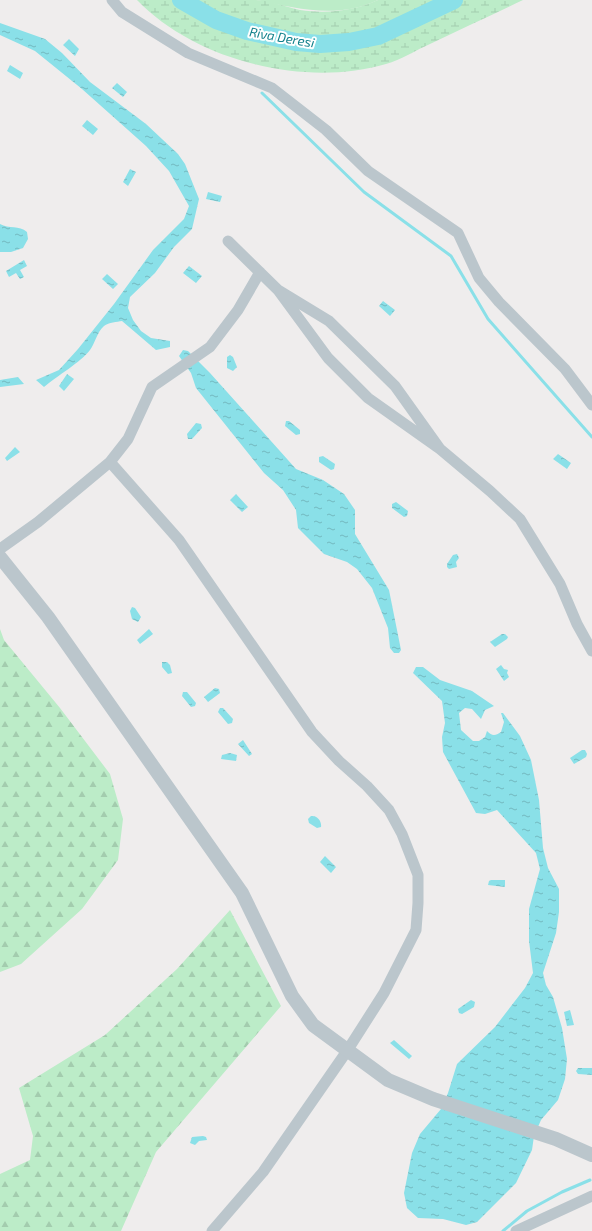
<svg xmlns="http://www.w3.org/2000/svg" width="592" height="1231" font-family="'Exo 2',sans-serif">
<style>
.grass{fill:#bcecc8}
.forest{fill:url(#forest-firs)}
.wetland{fill:url(#wetland-marsh)}
.water{fill:url(#water-ripples)}
.lines{fill:none;stroke-linecap:round;stroke-linejoin:round}
.stream{stroke:#8ae0e8;stroke-width:3}
.river{stroke:#8ae0e8;stroke-width:18}
.minor{stroke:#bbc6cc;stroke-width:11}
.tertiary{stroke:#bbc6cc;stroke-width:14}
.labels{text-anchor:middle;dominant-baseline:central;stroke-width:4;stroke-linejoin:round;paint-order:stroke}
.water-label{font-size:13px;font-style:italic;fill:#11808b;stroke:#fff}
</style>
<defs>
<pattern id="forest-firs" width="22" height="20" patternUnits="userSpaceOnUse"><rect width="22" height="20" fill="#bcecc8"/><path d="M5 1l3.5 6h-7zM16 11l3.5 6h-7z" fill="#a3ccae"/></pattern>
<pattern id="wetland-marsh" width="20" height="14" patternUnits="userSpaceOnUse"><rect width="20" height="14" fill="#bcecc8"/><path d="M1 5h8M5 5V1M11 12h8M15 12V8" fill="none" stroke="#a3ccae"/></pattern>
<pattern id="water-ripples" width="26" height="14" patternUnits="userSpaceOnUse"><rect width="26" height="14" fill="#8ae0e8"/><path d="M2 4q2-2 4 0t4 0M15 11q2-2 4 0t4 0" fill="none" stroke="#73b8bf"/></pattern>
</defs>
<rect width="100%" height="100%" fill="#efeded"/>
<path class="grass" d="M257,0h121c-40,19 -80,9 -121,0z"/>
<path class="forest" d="M0,629l4,11 56,68 50,66 13,45 -5,41 -36,49 -61,55 -21,8z
M230,910l51,96 -125,146 -35,79h-121v-57l30,-14 3,-24 -14,-48 86,-53 72,-66z"/>
<path class="wetland" d="M137,0c40,0 80,0 119,0 15,1 30,7 44,10 26,4 54,1 78,-10h145c-31,15 -62,29 -93,44 -14,6 -29,16 -44,20 -81,24 -190,-3 -249,-64z"/>
<path class="water" d="M0,23l45,16 17,14 28,29 56,42 32,30 7,10 14,35 -7,30 -18,18 -19,26 -25,24 -2,11 5,12 8,11 10,7 19,3v6l-14,3 -34,-29c-5,1 -13,1 -18,5 -7,6 -9,17 -14,24 -9,12 -33,26 -46,37l-8,-7 23,-10 19,-21 36,-45 39,-54 31,-31 5,-13 -20,-35 -23,-25 -64,-57 -47,-38 -35,-16z
M69,39l10,10 -4,7 -12,-11z
M10,65l13,8 -3,6 -13,-8z
M117,83l10,9 -4,5 -11,-9z
M87,120l11,9 -5,6 -11,-9z
M130,169l6,3 -8,14 -5,-4z
M208,192l14,4 -2,6 -14,-3z
M0,224c9,5 19,1 27,8l1,7 -5,9 -12,4h-11z
M24,260l3,6 -7,4 4,7 -4,2 -4,-6 -7,4 -3,-6z
M189,266l13,10 -6,7 -13,-10z
M107,274l11,10 -5,5 -11,-10z
M383,301l12,9 -5,6 -11,-10z
M183,350l5,1 22,22 86,96 27,11 21,14 11,16v24l34,56 12,60 -2,3h-5l-4,-5 -2,-20 -16,-40 -15,-19 -10,-7 -23,-8 -26,-26 -2,-18 -13,-20 -19,-17 -68,-85 -5,-15 -12,-17z
M230,355l3,2 4,10 -4,4 -6,-3v-11z
M67,374l7,5 -10,12 -5,-5z
M18,377l6,7 -24,3v-7z
M286,421h3l11,9v4l-4,1 -11,-9z
M196,423l5,1 1,4 -10,11h-4l-1,-5z
M15,447l5,5 -13,9 -2,-3z
M558,454l13,9 -4,6 -14,-10z
M323,456l12,8 -1,5 -3,1 -12,-8v-5z
M236,494l12,13 -6,5 -12,-12z
M396,502l12,9 -1,5 -3,1 -12,-9v-4z
M457,554l2,4 -3,4 1,5 -8,2 -2,-2v-3l6,-9z
M132,607l3,1 6,9 -3,5 -6,-3 -2,-8z
M149,629l4,5 -13,10 -3,-4z
M502,634h3l3,3 -1,2 -12,8 -5,-5z
M162,662h5l3,3 2,8 -4,1 -6,-7z
M501,665l3,4 4,1 -1,3 2,4 -5,4 -8,-12z
M416,667h7l17,13 32,11 22,15 -9,4 -4,9 -9,-10 -7,-1 -6,5 2,17 12,11h6l6,-4 2,-6c5,5 8,5 14,1l3,-10 -3,-9h2l17,23 11,24 8,40 4,48 5,20 11,21v23l-3,21 -13,40 3,12 7,12 9,31 5,31 -2,20 -7,21 -17,20 -7,16 -2,14 -16,33 -39,39 -11,3 -23,-6 -25,-1 -11,-10 -3,-15 8,-40 8,-19 21,-25 7,-16 9,-29 38,-37 30,-39 8,-15 -4,-32v-32l11,-40 -4,-16 -39,-43 -12,4 -9,-1 -33,-61 -1,-15 3,-14 -3,-22 -29,-28z
M215,688l4,1 1,4 -12,9 -4,-5z
M183,692h4l9,11 -1,3 -4,1 -9,-11z
M220,708h3l10,11 -1,4 -4,1 -10,-12z
M243,740l9,14 -3,2 -11,-12z
M582,750h3l2,4 -1,3 -12,7 -4,-6z
M230,753l7,2 -1,6 -15,-2 1,-4z
M311,816c6,-1 11,5 10,11l-4,1 -8,-5 -1,-4z
M325,856l11,11 -5,6 -11,-11z
M491,880h14v7l-17,-2 1,-4z
M471,1000l4,2 -1,5 -12,7 -3,-1 -1,-4z
M570,1010l4,15 -7,1 -3,-14z
M394,1040l18,16 -3,3 -19,-16z
M578,1068h14v7l-14,-1 -2,-3z
M203,1136l3,1 1,3 -8,1 -4,4 -5,-2 2,-6z"/>
<g class="lines">
<path class="stream" d="M262,93l102,99 87,64 37,63 104,118
M503,1231l24,-20 35,-19 28,-12"/>
<path class="river" d="M181,0l35,20 31,11 49,11 24,2 29,-2 29,-6 76,-36"/>
<path class="minor" d="M112,0l10,12 66,41 84,35 54,42 42,41 90,62 21,45 20,24 66,67 27,36
M228,241l50,49 50,68 40,40 72,51 -45,-63 -66,-65 -51,-31
M440,449l50,42 30,28 40,65 17,40 15,27
M110,462l69,78 133,192 27,29 28,25 22,24 13,24 16,41v28l-2,27 -32,63 -37,58 -84,121 -51,59
M0,549l38,-27 72,-60 18,-23 24,-52 58,-40 28,-37 22,-38
M516,1231l76,-35"/>
<path class="tertiary" d="M0,557l48,60 194,276 50,103 21,29 75,55 45,19 123,40 36,16"/>
</g>
<g class="labels">
<g class="water-label">
<text transform="translate(282 37) rotate(10)">Riva Deresi</text>
</g>
</g>
</svg>
